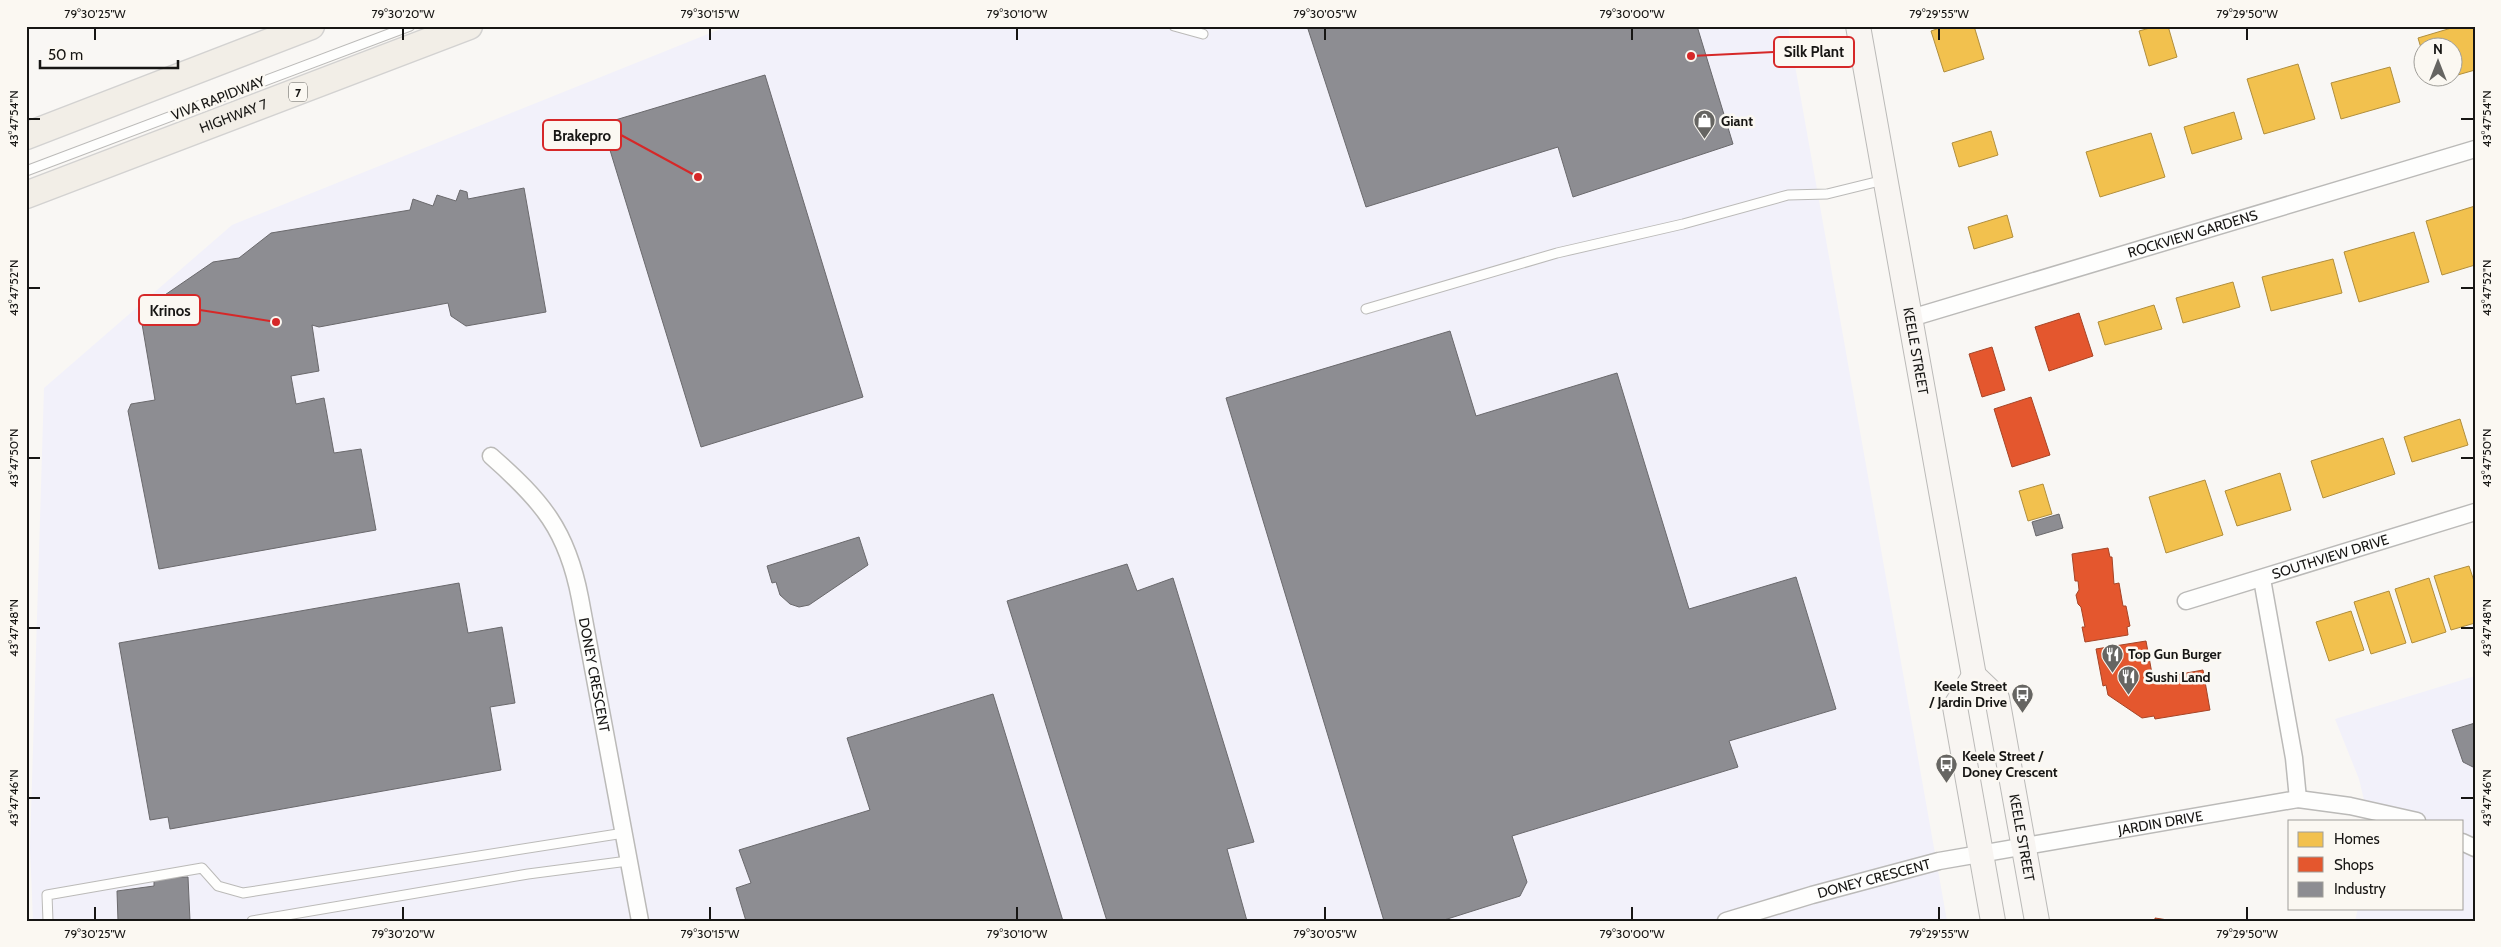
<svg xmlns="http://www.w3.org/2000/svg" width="2501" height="947" font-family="Cabin,sans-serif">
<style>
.industrial{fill:#f2f1fa}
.homes{fill:#f2c14e;stroke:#b08e3d}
.shops{fill:#e4572e;stroke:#a64426}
.industry{fill:#8d8d92;stroke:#6a696c}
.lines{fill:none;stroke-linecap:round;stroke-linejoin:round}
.lane-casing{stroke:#bbbab8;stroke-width:11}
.street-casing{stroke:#bbbab8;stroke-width:19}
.secondary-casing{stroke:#bbbab8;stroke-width:26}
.primary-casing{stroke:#d3d2d1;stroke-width:29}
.lane{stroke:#fefefd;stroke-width:9}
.street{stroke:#fefefd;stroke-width:16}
.secondary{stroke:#f8f5f2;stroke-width:24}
.primary{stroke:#f2eee7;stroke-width:26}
.ticks{fill:none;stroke:#171614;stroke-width:2}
.labels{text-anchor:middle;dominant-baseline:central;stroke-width:5;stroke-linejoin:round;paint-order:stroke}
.shield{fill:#fbf8f2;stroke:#5b5a57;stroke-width:1}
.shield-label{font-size:12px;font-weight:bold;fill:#171614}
.street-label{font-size:14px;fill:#171614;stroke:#fbf8f2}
.poi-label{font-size:14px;font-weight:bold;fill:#171614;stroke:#fbf8f2;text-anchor:start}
.leader{fill:none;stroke:#d62828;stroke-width:2}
.callout-dot{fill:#d62828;stroke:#fbf8f2;stroke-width:2}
.callout{fill:#fbf8f2;stroke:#d62828;stroke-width:2}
.callout-label{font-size:15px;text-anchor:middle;font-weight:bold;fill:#171614}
.neatline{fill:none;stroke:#171614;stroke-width:2}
.ticks-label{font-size:12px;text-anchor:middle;fill:#171614}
</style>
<rect width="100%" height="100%" fill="#f9f7f4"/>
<path class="industrial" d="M728,26h1060l159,895h-1914l-3,-74 14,-459 188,-163z
M2475,676v245h-120l3,-13h104v-87h-93l-10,-42 -24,-60z"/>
<path class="homes" d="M1945,26h29l10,33 -40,13 -13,-41z
M2157,26h11l9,31 -28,9 -10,-35z
M2458,26h17v44l-21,6v-28h-30v10l-6,-20z
M2298,64l17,55 -51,15 -17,-55z
M2390,67l10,35 -59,17 -10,-36z
M2430,78h19l-18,5z
M2234,112l8,27 -50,15 -8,-27z
M1991,131l7,24 -39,12 -7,-24z
M2151,133l14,44 -65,20 -14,-45z
M2475,206v59l-33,10 -16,-54z
M2007,215l6,22 -39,12 -6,-22z
M2414,232l15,50 -70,20 -15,-50z
M2333,259l9,34 -71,18 -9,-34z
M2233,282l7,25 -57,16 -7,-25z
M2154,305l8,24 -57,16 -7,-23z
M2460,419l8,26 -56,17 -8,-25z
M2383,438l12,36 -72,24 -12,-37z
M2280,473l11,37 -54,16 -12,-35z
M2205,480l18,55 -57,18 -17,-56z
M2043,484l9,30 -24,7 -9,-30z
M2469,566l6,18v39l-24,7 -17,-54z
M2429,578l17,54 -34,11 -17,-54z
M2389,591l17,52 -35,11 -17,-52z
M2351,611l13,39 -35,11 -13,-39z"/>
<path class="shops" d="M2079,313l14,43 -44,15 -14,-44z
M1992,347l13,43 -23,7 -13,-43z
M2031,397l19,58 -38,12 -18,-58z
M2108,548l2,9h2l2,27 5,-1 4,23h3l4,20 -3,1 1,8 -43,7 -3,-15h3l-4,-20 -3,-3 -2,-9 3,-5 -1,-9h-3l-3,-27z
M2146,641l7,38 50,-9 7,40 -55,9 -1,-3 -12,2 -34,-23 -2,-10 -3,1 -7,-37z
M2155,918l19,3h-19z"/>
<path class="industry" d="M1307,26h390l36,118 -160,53 -15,-50 -192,60z
M765,75l98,322 -162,50 -99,-323z
M524,188l22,124 -80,14 -15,-10 -3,-13 -129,24 -7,-2 7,46 -28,5 5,28 28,-6 10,55 27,-4 15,81 -217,39 -31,-158 3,-7 24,-4 -15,-88 73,-50 26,-4 32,-25 139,-23 3,-11 20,7 4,-11 19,6 4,-11 7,2 1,7z
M1450,331l26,85 141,-43 72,236 107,-32 40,132 -107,32 9,26 -226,69 15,46 -7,14 -79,25h-57l-158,-523z
M2059,514l4,14 -27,8 -4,-14z
M859,537l9,28 -59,40 -10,2 -9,-3 -10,-9 -4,-13 -4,1 -5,-17z
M1127,564l10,27 36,-13 81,264 -27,7 20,72h-140l-100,-320z
M459,583l9,50 34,-6 13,76 -25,4 11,63 -331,59 -2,-12 -18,3 -31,-177z
M993,694l70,227h-317l-10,-33 15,-5 -12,-33 131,-40 -23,-72z
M2475,723v45l-12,-6 -11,-32z
M188,877l2,44h-72l-1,-30 37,-5v-8z"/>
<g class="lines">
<defs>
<path id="lane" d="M1174,26l29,8
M26,171l384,-145
M1366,309l191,-56 126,-29 105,-29 39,-1 57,-14
M48,921l-1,-26 155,-27 16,18 25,7 381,-60
M252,921l276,-47 100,-13"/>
<g id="street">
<path id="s1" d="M1911,318l564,-169"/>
<path id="s2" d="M491,456c51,45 76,74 89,142l60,323"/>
<path d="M2262,579l32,179 4,41"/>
<path id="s3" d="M2186,601l289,-89"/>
<path d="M2462,842l13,6"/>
<path id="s4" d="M1726,921l86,-26 127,-34 359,-62 52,7 67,15"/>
</g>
<g id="secondary">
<path id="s5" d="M1858,26l116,650 23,22 40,223"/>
<path d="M1974,676l-19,31 38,214"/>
</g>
<g id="primary">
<path d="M26,136l285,-110"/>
<path id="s6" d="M26,195l443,-169"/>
</g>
</defs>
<use href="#lane" class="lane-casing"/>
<use href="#street" class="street-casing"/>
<use href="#secondary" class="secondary-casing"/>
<use href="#primary" class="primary-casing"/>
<use href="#lane" class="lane"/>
<use href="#street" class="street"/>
<use href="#secondary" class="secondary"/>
<use href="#primary" class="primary"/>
</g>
<path class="ticks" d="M95,28v12M403,28v12M710,28v12M1017,28v12M1325,28v12M1632,28v12M1939,28v12M2247,28v12M28,119h12M2461,119h13M28,288h12M2461,288h13M28,458h12M2461,458h13M28,628h12M2461,628h13M28,798h12M2461,798h13M95,907v13M403,907v13M710,907v13M1017,907v13M1325,907v13M1632,907v13M1939,907v13M2247,907v13"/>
<defs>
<symbol id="shop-pin" viewBox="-11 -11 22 30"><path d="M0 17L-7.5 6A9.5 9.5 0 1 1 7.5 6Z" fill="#666562" stroke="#fbf8f2"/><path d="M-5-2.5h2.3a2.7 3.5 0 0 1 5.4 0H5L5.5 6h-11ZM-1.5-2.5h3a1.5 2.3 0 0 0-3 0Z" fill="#fff"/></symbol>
<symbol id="restaurant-pin" viewBox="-11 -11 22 30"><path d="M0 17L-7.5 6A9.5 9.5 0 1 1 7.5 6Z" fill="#666562" stroke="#fbf8f2"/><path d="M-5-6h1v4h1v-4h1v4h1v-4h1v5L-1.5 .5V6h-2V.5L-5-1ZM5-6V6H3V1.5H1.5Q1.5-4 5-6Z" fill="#fff"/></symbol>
<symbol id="bus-pin" viewBox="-11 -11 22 30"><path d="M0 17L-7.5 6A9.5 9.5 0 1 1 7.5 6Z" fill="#666562" stroke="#fbf8f2"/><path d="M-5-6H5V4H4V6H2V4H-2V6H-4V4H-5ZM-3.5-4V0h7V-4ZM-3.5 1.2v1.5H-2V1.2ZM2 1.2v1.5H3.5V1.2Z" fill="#fff"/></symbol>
</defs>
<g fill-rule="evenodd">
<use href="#shop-pin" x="1692" y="108" width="25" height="34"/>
<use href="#restaurant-pin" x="2100" y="642" width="25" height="34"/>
<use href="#restaurant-pin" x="2116" y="664" width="25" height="34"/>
<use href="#bus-pin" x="2010" y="682" width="25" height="34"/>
<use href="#bus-pin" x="1934" y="752" width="25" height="34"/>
</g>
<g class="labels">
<rect class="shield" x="289" y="82.5" width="18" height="19" rx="4"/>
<g class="shield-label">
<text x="298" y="92">7</text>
</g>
<g class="street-label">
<text transform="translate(218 98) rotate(-21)">VIVA RAPIDWAY</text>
<text stroke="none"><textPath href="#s6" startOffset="222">HIGHWAY 7</textPath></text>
<text stroke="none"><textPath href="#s1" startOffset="294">ROCKVIEW GARDENS</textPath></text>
<text stroke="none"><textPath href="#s5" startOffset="330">KEELE STREET</textPath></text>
<text stroke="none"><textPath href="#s3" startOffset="151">SOUTHVIEW DRIVE</textPath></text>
<text stroke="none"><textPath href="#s2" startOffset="250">DONEY CRESCENT</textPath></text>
<text stroke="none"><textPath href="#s4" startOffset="446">JARDIN DRIVE</textPath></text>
<text stroke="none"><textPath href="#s5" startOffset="834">KEELE STREET</textPath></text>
<text stroke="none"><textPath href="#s4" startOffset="154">DONEY CRESCENT</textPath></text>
</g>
<g class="poi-label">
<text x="1721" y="121">Giant</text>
<text x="2128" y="654">Top Gun Burger</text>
<text x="2145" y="677">Sushi Land</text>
<text x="2007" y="686" text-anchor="end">Keele Street<tspan x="2007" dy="16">/ Jardin Drive</tspan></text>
<text x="1962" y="756">Keele Street /<tspan x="1962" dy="16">Doney Crescent</tspan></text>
</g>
</g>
<path class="leader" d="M1691 56L1774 52M698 177L621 135M276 322L200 310"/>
<g class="callout-dot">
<circle cx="1691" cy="56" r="5"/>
<circle cx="698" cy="177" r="5"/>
<circle cx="276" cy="322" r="5"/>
</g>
<g class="callout">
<rect x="1774" y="37" width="80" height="30" rx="5"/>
<rect x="543" y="120" width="78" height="30" rx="5"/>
<rect x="139" y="295" width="61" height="30" rx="5"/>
</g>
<g class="callout-label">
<text x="1814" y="57">Silk Plant</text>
<text x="582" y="141">Brakepro</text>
<text x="170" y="316">Krinos</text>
</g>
<rect width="2501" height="947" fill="none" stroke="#fbf8f2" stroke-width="55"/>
<rect x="2288" y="820" width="175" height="90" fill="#fbf8f2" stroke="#a09e99"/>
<rect x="2298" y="832" width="25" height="15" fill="#f2c14e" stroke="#a09e99"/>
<text x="2334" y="844" font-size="15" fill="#171614">Homes</text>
<rect x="2298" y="857" width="25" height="15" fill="#e4572e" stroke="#a09e99"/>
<text x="2334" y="870" font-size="15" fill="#171614">Shops</text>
<rect x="2298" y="882" width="25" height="15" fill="#8d8d92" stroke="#a09e99"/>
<text x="2334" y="894" font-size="15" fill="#171614">Industry</text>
<g transform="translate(2438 62)"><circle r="24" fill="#fbf8f2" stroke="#a09e99"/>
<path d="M0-4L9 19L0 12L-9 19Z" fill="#666562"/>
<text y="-8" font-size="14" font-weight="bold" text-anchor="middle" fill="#171614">N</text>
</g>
<path d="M40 60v8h138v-8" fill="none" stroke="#171614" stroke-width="2.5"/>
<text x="48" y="60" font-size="15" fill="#171614" stroke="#fbf8f2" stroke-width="4" paint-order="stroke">50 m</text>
<rect x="28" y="28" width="2446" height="892" class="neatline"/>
<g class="ticks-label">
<text x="95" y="18">79°30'25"W</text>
<text x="403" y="18">79°30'20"W</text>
<text x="710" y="18">79°30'15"W</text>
<text x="1017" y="18">79°30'10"W</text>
<text x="1325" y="18">79°30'05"W</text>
<text x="1632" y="18">79°30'00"W</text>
<text x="1939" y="18">79°29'55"W</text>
<text x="2247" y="18">79°29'50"W</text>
<text transform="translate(14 119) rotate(-90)" y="4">43°47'54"N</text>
<text transform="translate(2487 119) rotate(-90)" y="4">43°47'54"N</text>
<text transform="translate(14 288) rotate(-90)" y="4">43°47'52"N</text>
<text transform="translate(2487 288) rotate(-90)" y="4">43°47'52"N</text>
<text transform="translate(14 458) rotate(-90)" y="4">43°47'50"N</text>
<text transform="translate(2487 458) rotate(-90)" y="4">43°47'50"N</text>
<text transform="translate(14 628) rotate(-90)" y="4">43°47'48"N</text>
<text transform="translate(2487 628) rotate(-90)" y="4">43°47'48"N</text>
<text transform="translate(14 798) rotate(-90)" y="4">43°47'46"N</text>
<text transform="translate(2487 798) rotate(-90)" y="4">43°47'46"N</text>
<text x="95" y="938">79°30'25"W</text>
<text x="403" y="938">79°30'20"W</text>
<text x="710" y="938">79°30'15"W</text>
<text x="1017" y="938">79°30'10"W</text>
<text x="1325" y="938">79°30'05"W</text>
<text x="1632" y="938">79°30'00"W</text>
<text x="1939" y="938">79°29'55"W</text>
<text x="2247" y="938">79°29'50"W</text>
</g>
</svg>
